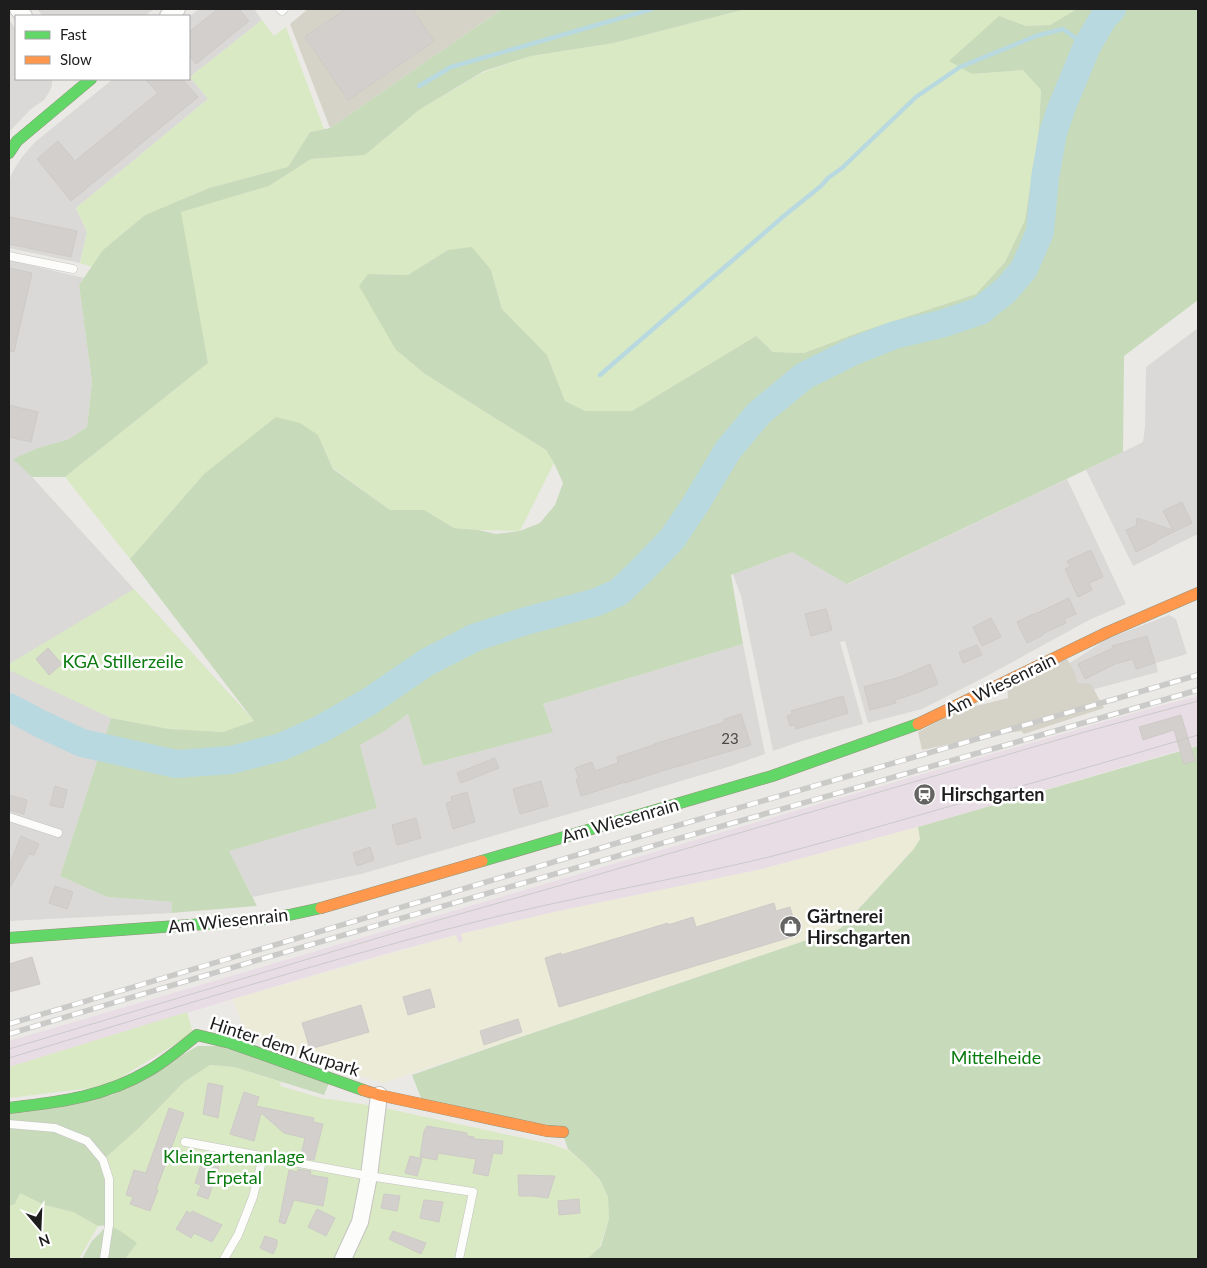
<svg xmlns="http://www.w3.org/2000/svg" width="1207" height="1268" font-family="Lato,sans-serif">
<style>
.residential{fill:#dad9d7}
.industrial{fill:#e9dde5}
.construction{fill:#d5d3c7}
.farmland{fill:#ecebd8}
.grass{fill:#d9e9c3}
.forest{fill:#c7daba}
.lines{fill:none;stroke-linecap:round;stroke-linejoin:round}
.stream{stroke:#b8d9df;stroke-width:4.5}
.river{stroke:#b8d9df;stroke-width:28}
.building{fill:#d2cfcc;stroke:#cecac7}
.lane-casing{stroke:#c4c3c1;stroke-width:9}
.street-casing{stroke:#c4c3c1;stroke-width:18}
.fast-casing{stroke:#94947d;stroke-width:12}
.slow-casing{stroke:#94947d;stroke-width:12}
.lane{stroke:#fcfcfb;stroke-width:8}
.street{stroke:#fcfcfb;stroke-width:16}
.fast{stroke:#63d668;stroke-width:11}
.slow{stroke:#ff974d;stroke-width:11}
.tram{stroke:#cacac9;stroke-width:1}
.rail-casing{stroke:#cacac9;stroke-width:5.5}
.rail{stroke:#fff;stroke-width:4;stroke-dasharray:11;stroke-linecap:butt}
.labels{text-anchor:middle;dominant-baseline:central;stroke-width:5;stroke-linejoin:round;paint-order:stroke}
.number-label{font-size:15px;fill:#4a4a49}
.park-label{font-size:18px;fill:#0b7b0f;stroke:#fff}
.street-label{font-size:18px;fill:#1d1d1d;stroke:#fff}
.poi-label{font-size:18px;font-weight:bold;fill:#1d1d1d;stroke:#fff;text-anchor:start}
</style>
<rect width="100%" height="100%" fill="#ebe9e5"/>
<path class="residential" d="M37,9h117l-9,7h-102z
M199,9h55l8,11 -72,57 18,22 -132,109 11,24 -7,31 -71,-15v-67l4,-10 9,-14 13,-15 78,-63h76v-62z
M9,20l7,9v50h36v7l-4,8 -4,6 -13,9 -22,23z
M9,260l75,18 -5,7 13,97 -5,45 -18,12 -31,9 -24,11 18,18 222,244 -143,-3 -51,158 47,21 65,5 -1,11 -162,8z
M1198,328v206l-65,32 -47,-96 57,-28 2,-15 1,-60z
M1067,479l59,125 -37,16 -104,57 -63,32 -54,14 -23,-82 -5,1 23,82 -61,17 -29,10 -32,-155 -8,-22 59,-22 56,32z
M1169,615l7,4 11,35 -31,9 2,9 -115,31 -6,-19 70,-45z
M743,644l22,110 -34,12 -110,33 -260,75 -108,23 -25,-46 149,-43 -17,-63 25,-14 23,-17 15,52 129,-34 -9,-28z"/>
<path class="industrial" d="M1198,696v49l-280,82 -160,43 -204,42 -85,20 -7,2 1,7 -5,2 -2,-8 -71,19 -152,45 -224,68v-26l710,-208 429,-124z"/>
<path class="construction" d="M308,9h194l-172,119 -40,-104z
M1067,659l7,12 4,12 13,1 13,24 -80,26 -3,-3 -34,5 -65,14 -4,-18 42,-22 48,-12 -1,-17z"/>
<path class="farmland" d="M918,827l2,12 -7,11 -73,78 -16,9h-8l-433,146 -72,-22 -1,-10 -16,3 -46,-16 -6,-13 -9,-26 223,-64 2,8 5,-2 -2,-7 93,-22 204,-42z"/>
<path class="grass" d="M746,9h331l-27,16 -24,1 -27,-10 -27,58 51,-4 18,20 -2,39 -14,91 -20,42 -29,32 -116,38 -56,21 -31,-1 -17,-16 -124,75h-47l-20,-10 -18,-46 -45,-46 -11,-39 -43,-20 -40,25 -40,-1 28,76 29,24 121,76 8,13 -34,68 -42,-1 -24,-2 -30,-18h-34l-57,-42 -15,-33 -114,39 -74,85 -65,-82 143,-114 -28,-151 89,-26 42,-27 54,-4 54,-45 65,-38 47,-16 83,-13z
M262,20l12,16 12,-9 38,102 -14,3 -22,35 -79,21 -64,27 -42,35 -11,17 -12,-4 7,-31 -11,-24 132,-109 -18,-22z
M134,589l120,132 -31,11 -54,-3 -58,-11 -102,-48v-6z
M187,1012l6,21 -86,53 -98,12v-31z
M210,1065l24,2 47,15 -1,4 41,12 54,8 176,38 17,6 17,14 15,17 8,16 1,22 -9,27 -13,13h-505l10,-18 17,-16 -6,-65 36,-32 45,-46z
M20,1193l24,12 29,7 25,14 -19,33h-70v-53l6,-2z"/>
<path class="forest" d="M502,9h244l-132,34 -83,13 -47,15 -65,39 -54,45 -54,4 -42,27 -88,26 27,151 -143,114h-33l-19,-18 25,-11 31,-9 18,-12 5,-45 -13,-97 24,-35 42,-35 64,-27 79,-21 22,-35 20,-4z
M1077,9h121v291l-74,56 -1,96 -276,132 -55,-32 -61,23 12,69 -200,60 10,28 -130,34 -15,-52 -23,17 -25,14 17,63 -148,43 28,55 -86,7 1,-11 -65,-5 -47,-21 51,-158 58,11 54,3 31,-11 -124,-162 74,-85 72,-57 24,6 18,12 15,34 57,41h34l30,18 24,2 18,4 24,-3 20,-8 15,-18 8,-22 -9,-20 -8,-13 -121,-76 -29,-24 -37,-64 9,-12 40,1 40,-25 24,-3 19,23 11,39 45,46 18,46 20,10h47l124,-75 17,16 31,1 56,-21 116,-38 29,-32 20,-42 14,-91 2,-39 -18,-20 -51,4 -23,-13 50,-45 27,10 24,-1z
M1198,746v513h-611l14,-13 8,-27 -1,-22 -8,-17 -15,-16 -17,-15 -7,-20 -140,-31 -9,-23 100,-35 304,-103h8l17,-9 72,-78 7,-11 -2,-12z
M198,1046h21l110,37 -5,12 -90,-28 -24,-2 -26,17 -45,46 -36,32 6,19v46l10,5 18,13 -12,16h-43l10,-18 16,-16 -10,1 -25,-14 -29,-7 -24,-12 -5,11 -6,2v-92l103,-19z"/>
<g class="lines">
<path class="stream" d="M419,86l32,-19 201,-58
M600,375l185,-160 36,-29 7,-8 14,-10 74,-71 44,-30 76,-31 27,-7 24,17"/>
<path class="river" d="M9,707l32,17 41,19 94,21 55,-4 50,-13 40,-18 49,-28 57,-39 49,-25 50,-16 71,-19 22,-10 24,-23 29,-30 23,-34 33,-55 31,-37 45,-37 50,-25 41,-16 46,-11 39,-13 26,-21 18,-21 16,-37 5,-54 8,-45 8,-24 26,-63 17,-29 8,-8"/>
</g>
<path class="building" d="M218,9h21l10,12 -53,43 -7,-9v-23z
M346,9h66l22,32 -86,59 -43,-63z
M145,79h37l16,18 -127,104 -34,-42 21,-18 17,20 83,-68z
M10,217l67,14 -6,26 -62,-13v-20z
M9,268l23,5 -18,79 -5,-1z
M9,405l29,7 -7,30 -22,-5z
M1182,502l10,21 -37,18 1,1 -20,10 -10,-22 10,-4 1,-8 36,12 -10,-19z
M1091,550l12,27 -14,6 3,7 -14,7 -13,-28 5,-2 -3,-6z
M1069,598l7,16 -12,5 2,4 -24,11 1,1 -16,8 -10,-21 16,-8v1z
M826,609l6,21 -21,6 -6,-22z
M991,618l10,19 -19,9 -9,-19z
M1147,636l8,27 -19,6 -3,-10 -18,5 -30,15 -7,-15 35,-16 -1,-2z
M977,645l5,10 -19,8 -4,-11z
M48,648l14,16 -13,11 -13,-16z
M930,664l8,20 -19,8 -24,8 1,3 -26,7 -6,-23 36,-10z
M843,696l5,17 -52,16 -1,-4 -5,1 -3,-10 5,-2 -1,-3z
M741,714l10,31 -89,26 -37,12v-1l-44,14 -5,-17h3l-4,-11 17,-6 3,9 23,-8 -1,-6 37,-12v-1l71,-22 -1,-3z
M1181,715l14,46 -11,3 -10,-34 -31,10 -4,-13z
M495,758l4,10 -38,15 -4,-10z
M541,781l7,25 -28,8 -7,-25z
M55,786l12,4 -4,18 -13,-3z
M467,792l8,30 -22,7 -7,-26 6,-2 -1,-4z
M9,795l18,5 -3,14 -15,-4z
M416,818l5,20 -24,7 -5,-20z
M21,836l18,8 -5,11 -5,-1 -20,35v-23z
M370,847l4,13 -17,6 -4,-13z
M55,886l18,6 -6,17 -18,-6z
M774,903l2,8 14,-4 8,28 -239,72 -14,-49 16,-5v2l107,-32v2l25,-8 3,10z
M32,957l8,27 -31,8v-28z
M430,989l5,18 -27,8 -5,-18z
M361,1005l8,27 -59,17 -8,-26z
M518,1019l4,13 -38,13 -4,-14z
M208,1083l15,3 -5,32 -15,-4z
M244,1092l15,5 -3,9 58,12 -1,4 10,2 -9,36 -14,-2 5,-20 -21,-5 -23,-20 -7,28 -24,-7z
M169,1108l15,5 -28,77h2l-8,21 -20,-7 3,-7 -7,-2 8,-25 12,3z
M427,1126l40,7v3l7,1v2l29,2 -1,13 -9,-1 -5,23 -15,-3 3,-14 -38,-6 -1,7 -17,-3 4,-26z
M410,1156l12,3 -5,17 -12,-3z
M202,1161l17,6 -11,32 -11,-4 4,-10 -6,-2z
M298,1169l13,2 -1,4 18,3 -5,28 -29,-6 -9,24 -6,-2 10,-52 8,2z
M518,1175l37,1 -7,22 -15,-2h-14z
M384,1194l16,2 -3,15 -16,-3z
M579,1199l1,14 -21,2 -1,-14z
M424,1200l19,2 -4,20 -19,-4z
M317,1209l18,9 -9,18 -18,-9z
M187,1211l4,3 1,-3 30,14 -10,17 -18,-9 -3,5 -15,-9z
M393,1231l33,12 -5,11 -32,-15z
M265,1236l12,4v5l-4,9 -13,-6z"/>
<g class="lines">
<defs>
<path id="lane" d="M280,9l2,2 2,-2
M9,256l64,13
M9,817l49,16
M9,1124l46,4 32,13 16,19 6,19v46l-5,34
M185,1142l184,34 104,16 -14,67
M224,1259l14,-24 15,-38 10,-40"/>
<path id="street" d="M18,9l6,7
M168,16l9,-7
M343,1259l17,-37 9,-46 10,-81"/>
<path id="fast" d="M9,153l8,-12 74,-62
M482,861l290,-85 146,-52
M9,938l249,-18 31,-5 32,-7
M9,1108c51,-6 96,-11 141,-38 17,-10 32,-23 47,-35l33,8 133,47"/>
<path id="slow" d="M918,724l190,-92 90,-39
M321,908l161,-47
M363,1090l16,5 168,36 16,1"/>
</defs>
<use href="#lane" class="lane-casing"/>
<use href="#street" class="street-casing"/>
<use href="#fast" class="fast-casing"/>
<use href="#slow" class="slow-casing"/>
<use href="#lane" class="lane"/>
<use href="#street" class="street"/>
<use href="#fast" class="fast"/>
<use href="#slow" class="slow"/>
<path class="tram" d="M9,1049l412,-124 155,-44 170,-50 339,-99 113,-31
M9,1058c152,-46 304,-94 458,-134 100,-26 202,-43 302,-67 54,-14 108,-30 161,-45 90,-26 179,-50 268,-77"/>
<defs>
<path id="rail" d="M9,1024l615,-183 574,-166
M9,1034c395,-119 793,-230 1189,-344"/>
</defs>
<use href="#rail" class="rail-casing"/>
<use href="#rail" class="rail"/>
</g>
<defs>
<symbol id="station-disc" viewBox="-11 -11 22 22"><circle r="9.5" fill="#656463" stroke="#fff"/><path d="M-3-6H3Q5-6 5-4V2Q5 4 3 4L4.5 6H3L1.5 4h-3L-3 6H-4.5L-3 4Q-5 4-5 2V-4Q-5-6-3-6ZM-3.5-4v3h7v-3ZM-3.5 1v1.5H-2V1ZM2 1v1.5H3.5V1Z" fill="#fff"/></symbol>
<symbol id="shop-disc" viewBox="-11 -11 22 22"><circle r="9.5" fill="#656463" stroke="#fff"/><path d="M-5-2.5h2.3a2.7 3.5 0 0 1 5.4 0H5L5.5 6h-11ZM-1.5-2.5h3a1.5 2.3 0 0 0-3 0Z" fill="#fff"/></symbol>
</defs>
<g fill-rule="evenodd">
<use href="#station-disc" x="912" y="782" width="25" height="25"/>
<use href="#shop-disc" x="778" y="914" width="25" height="25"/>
</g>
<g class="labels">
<g class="number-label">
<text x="730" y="738">23</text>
</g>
<g class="park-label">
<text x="123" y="661">KGA Stillerzeile</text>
<text x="996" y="1057">Mittelheide</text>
<text x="234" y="1156">Kleingartenanlage<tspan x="234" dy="21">Erpetal</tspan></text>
</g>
<g class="street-label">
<text transform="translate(1000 684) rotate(-26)">Am Wiesenrain</text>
<text transform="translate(620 820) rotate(-16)">Am Wiesenrain</text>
<text transform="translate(228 920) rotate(-6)">Am Wiesenrain</text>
<text transform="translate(285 1046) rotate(18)">Hinter dem Kurpark</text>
</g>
<g class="poi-label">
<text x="941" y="794">Hirschgarten</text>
<text x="807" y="916">Gärtnerei<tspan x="807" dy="21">Hirschgarten</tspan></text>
</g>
</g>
<rect width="1207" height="1268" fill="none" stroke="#1d1d1d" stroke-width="20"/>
<rect x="15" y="15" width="175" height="65" fill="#ffffff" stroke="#a5a5a5"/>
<rect x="25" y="31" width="25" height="8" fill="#63d668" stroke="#a5a5a5"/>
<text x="60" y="40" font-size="15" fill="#1d1d1d">Fast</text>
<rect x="25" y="56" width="25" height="8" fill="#ff974d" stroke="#a5a5a5"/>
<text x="60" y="65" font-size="15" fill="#1d1d1d">Slow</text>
<g transform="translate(40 1228) rotate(161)" stroke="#ffffff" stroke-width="4" paint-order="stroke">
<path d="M0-4L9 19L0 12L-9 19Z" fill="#1d1d1d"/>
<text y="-8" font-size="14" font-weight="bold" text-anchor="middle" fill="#1d1d1d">N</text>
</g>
</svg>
